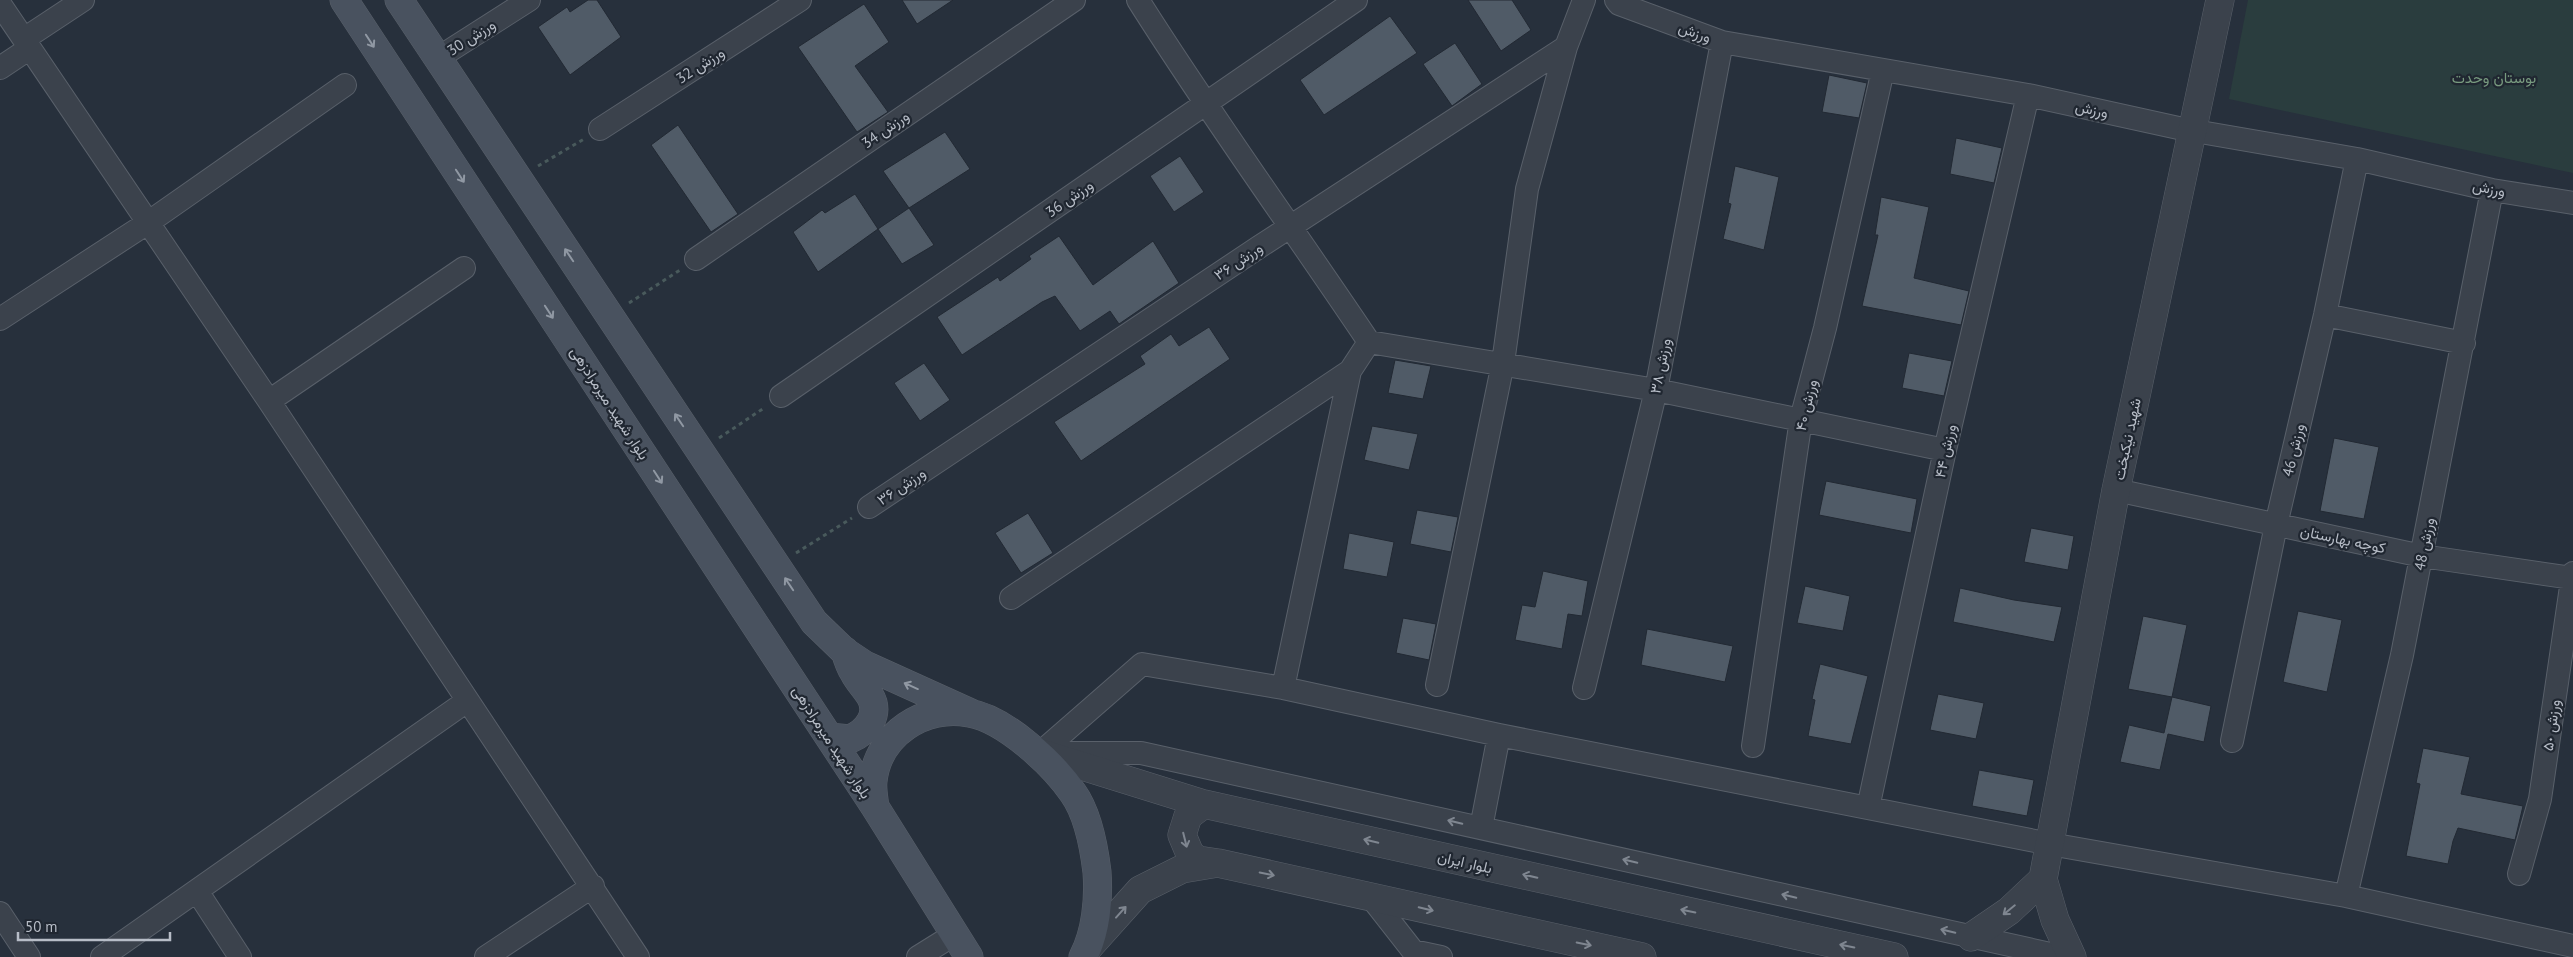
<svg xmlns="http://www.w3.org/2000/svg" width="2573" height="957" font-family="'PT Sans',Vazirmatn,sans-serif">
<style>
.green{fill:#2a3d3e}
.building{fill:#505b67;stroke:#222933}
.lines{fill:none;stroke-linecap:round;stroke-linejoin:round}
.minor-casing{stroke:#59606a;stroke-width:24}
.tertiary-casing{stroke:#59606a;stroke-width:29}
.secondary-casing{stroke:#59606a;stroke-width:29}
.path{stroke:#495a5c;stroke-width:3;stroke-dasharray:4 4;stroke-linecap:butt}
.minor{stroke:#3b424c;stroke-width:22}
.tertiary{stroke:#3b424c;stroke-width:28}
.secondary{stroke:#49525f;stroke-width:28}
.oneway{stroke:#9098a3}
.oneway2{stroke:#7f8690}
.labels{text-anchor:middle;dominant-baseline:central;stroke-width:4.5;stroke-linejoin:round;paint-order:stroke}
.street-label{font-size:15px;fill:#b7bdc7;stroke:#202731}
.park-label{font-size:15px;fill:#789a7f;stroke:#202731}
</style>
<rect width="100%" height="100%" fill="#27303c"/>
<path class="green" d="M2248,0h325v173l-344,-74z"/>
<path class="building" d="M588,0h9l24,37 -51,38 -32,-48 29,-20 3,5z
M902,0h51l-36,24z
M1468,0h44l19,30 -30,21z
M864,4l25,38 -34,24 33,46 -31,20 -59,-85z
M1390,16l27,37 -93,62 -24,-35z
M1455,43l27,41 -30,22 -29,-42z
M1829,75l38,8 -8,35 -37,-6z
M678,125l60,89 -27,18 -60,-87z
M945,132l25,37 -61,39 -26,-37z
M1956,138l46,10 -8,35 -44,-9z
M1180,156l24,36 -30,20 -24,-36z
M1735,166l44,11 -15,73 -41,-11 8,-35 -3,-1z
M855,194l23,35 -60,43 -25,-40 29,-22 3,3z
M1881,197l48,10 -15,71 55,13 -8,34 -99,-19 16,-71h-3z
M909,208l25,37 -32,19 -24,-35z
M1059,236l34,49 60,-44 26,42 -60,41 -9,-13 -30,20 -25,-35 -13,6 -80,53 -25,-38 61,-40 2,4 31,-22 -2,-3z
M1209,327l21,32 -149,102 -27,-39 91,-58 -5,-8 31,-22 8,12z
M1909,353l43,8 -8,35 -42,-8z
M1395,360l36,6 -8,33 -35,-6z
M924,363l26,37 -30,21 -26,-38z
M1372,426l46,8 -9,36 -45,-10z
M2334,438l45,9 -15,72 -44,-8z
M1826,481l91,18 -6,34 -92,-18z
M1417,510l41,7 -7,35 -41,-8z
M1028,513l25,40 -32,20 -26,-40z
M2031,528l43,8 -6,34 -44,-8z
M1349,533l45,9 -7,35 -44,-8z
M1543,571l45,10 -6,35 -14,-2 -6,35 -47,-9 7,-35 13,2z
M1805,586l45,10 -7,35 -46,-8z
M1960,588l54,12 48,7 -8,35 -101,-20z
M2298,611l44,9 -15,72 -44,-10z
M2143,616l44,9 -15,72 -44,-8z
M1403,618l33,6 -7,36 -33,-7z
M1647,629l86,17 -8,36 -84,-17z
M1820,664l48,12 -17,68 -43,-8 7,-36 -3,-1z
M1938,694l46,9 -8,36 -46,-9z
M2172,697l39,9 -7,36 -36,-8 -8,36 -40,-8 9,-37 35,8z
M2423,748l47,9 -9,37 62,12 -8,34 -57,-12 -5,13 -5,23 -42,-8 14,-72 -4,-1z
M1979,770l55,10 -7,36 -55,-10z"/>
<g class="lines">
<defs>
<path id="minor" d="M1138,0c73,116 154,227 231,342l287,48 289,60
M1616,0l3,4 103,38 306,53 155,34 174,30 135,31 81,13
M0,4l269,397 369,556
M24,39l59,-39
M438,58l91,-58
M0,68l30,-20
M600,129l200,-129
M696,259l378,-259
M2325,315l139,28
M0,319l149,-97 196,-137
M781,396l575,-396
M269,401l195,-133
M2116,490l306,66 150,22
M869,507l390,-260 307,-200 18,-47
M1011,598l339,-227
M1437,685l66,-322 24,-174 39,-142
M1283,688l67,-317 19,-29
M1584,688l72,-298 66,-348
M2232,741l44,-216 49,-210 32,-156
M1753,746l48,-327 24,-91 58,-258
M1040,753l102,-89 141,24 216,47 551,109 296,52 227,50
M1057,753h84l923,204
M1868,808l77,-358 83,-355
M1481,828l18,-93
M2519,874l21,-75 33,-226
M197,891l43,66
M1370,896l43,55 28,6
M2346,896l56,-241 90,-465
M0,913l29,44
M102,957l365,-256
M486,957l107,-71
M918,957l37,-23"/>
<path id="tertiary" d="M1040,753l164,51 690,153
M1204,804l-16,12 -6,19 8,19 8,6 20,3
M1971,937l38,-26 34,-32
M1088,948l52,-58 42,-21 36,-6 424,94
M2072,957l-17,-37 -12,-41 73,-389 104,-490"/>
<path id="secondary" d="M344,0l531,807
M399,0l415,622 30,29 21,14 106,48
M829,737l21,2c17,-7 31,-25 20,-43 -5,-8 -12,-15 -16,-23 -4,-6 -7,-15 -9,-22
M969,957l-94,-150c-1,-8 -3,-18 -2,-26 5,-47 52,-77 96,-68 36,6 84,51 104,80 15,21 21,54 24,79 2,27 -1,60 -14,85"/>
</defs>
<use href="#minor" class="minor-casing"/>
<use href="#tertiary" class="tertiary-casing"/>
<use href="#secondary" class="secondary-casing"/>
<path class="path" d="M538,166l46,-27
M629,303l51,-33
M719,438l45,-30
M796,553l56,-35"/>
<use href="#minor" class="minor"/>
<use href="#tertiary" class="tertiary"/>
<use href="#secondary" class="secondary"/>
</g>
<defs><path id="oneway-shaft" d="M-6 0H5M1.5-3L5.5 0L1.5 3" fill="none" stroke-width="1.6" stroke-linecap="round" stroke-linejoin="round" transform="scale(1.25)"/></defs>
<g class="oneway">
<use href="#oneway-shaft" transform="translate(370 41) rotate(57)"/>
<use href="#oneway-shaft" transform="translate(460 176) rotate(57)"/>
<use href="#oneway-shaft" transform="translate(569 255) rotate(-124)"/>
<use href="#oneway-shaft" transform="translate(549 312) rotate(57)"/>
<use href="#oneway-shaft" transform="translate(679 420) rotate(-124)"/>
<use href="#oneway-shaft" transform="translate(658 477) rotate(57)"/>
<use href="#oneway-shaft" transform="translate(789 584) rotate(-124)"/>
<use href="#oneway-shaft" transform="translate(911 686) rotate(-156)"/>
</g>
<g class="oneway2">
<use href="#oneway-shaft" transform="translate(1455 822) rotate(-167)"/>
<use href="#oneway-shaft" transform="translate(1185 840) rotate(76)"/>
<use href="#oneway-shaft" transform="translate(1371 841) rotate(-167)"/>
<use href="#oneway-shaft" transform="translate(1630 861) rotate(-167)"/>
<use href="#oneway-shaft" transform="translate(1267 874) rotate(12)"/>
<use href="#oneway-shaft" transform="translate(1530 876) rotate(-167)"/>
<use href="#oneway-shaft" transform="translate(1789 896) rotate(-167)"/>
<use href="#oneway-shaft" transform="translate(1426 909) rotate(13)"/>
<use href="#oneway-shaft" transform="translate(2009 910) rotate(141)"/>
<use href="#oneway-shaft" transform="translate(1688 911) rotate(-168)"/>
<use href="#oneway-shaft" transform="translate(1121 912) rotate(-48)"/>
<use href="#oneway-shaft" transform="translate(1948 931) rotate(-167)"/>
<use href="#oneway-shaft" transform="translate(1584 944) rotate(12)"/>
<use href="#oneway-shaft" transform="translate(1847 946) rotate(-168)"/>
</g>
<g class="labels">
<g class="street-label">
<text transform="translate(1695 32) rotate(20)">ورزش</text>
<text transform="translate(471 37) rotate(-33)">ورزش 30</text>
<text transform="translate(700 65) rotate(-33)">ورزش 32</text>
<text transform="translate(2092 109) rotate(12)">ورزش</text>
<text transform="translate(885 129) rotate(-35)">ورزش 34</text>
<text transform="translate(2489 188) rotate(11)">ورزش</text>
<text transform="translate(1069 198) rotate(-35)">ورزش 36</text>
<text transform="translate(1238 261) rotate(-34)">ورزش ۳۶</text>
<text transform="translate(1660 366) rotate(-79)">ورزش ۳۸</text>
<text transform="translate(610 403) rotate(57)">بلوار شهید میرمرادزهی</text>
<text transform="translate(1806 405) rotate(-77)">ورزش ۴۰</text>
<text transform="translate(2127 439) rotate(-78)">شهید نیکبخت</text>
<text transform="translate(2293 450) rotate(-77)">ورزش 46</text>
<text transform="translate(1945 451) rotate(-78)">ورزش ۴۴</text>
<text transform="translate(901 486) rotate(-34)">ورزش ۳۶</text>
<text transform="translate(2343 539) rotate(12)">کوچه بهارستان</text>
<text transform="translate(2424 544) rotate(-79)">ورزش 48</text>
<text transform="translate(2551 725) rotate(-82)">ورزش ۵٠</text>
<text transform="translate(832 742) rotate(57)">بلوار شهید میرمرادزهی</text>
<text transform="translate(1465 862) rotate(13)">بلوار ایران</text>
</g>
<g class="park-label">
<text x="2494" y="77">بوستان وحدت</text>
</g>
</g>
<path d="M18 932v8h152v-8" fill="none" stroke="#b7bdc7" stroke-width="2.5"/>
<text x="25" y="932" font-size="15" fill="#b7bdc7" stroke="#202731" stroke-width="4" paint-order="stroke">50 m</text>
</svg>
